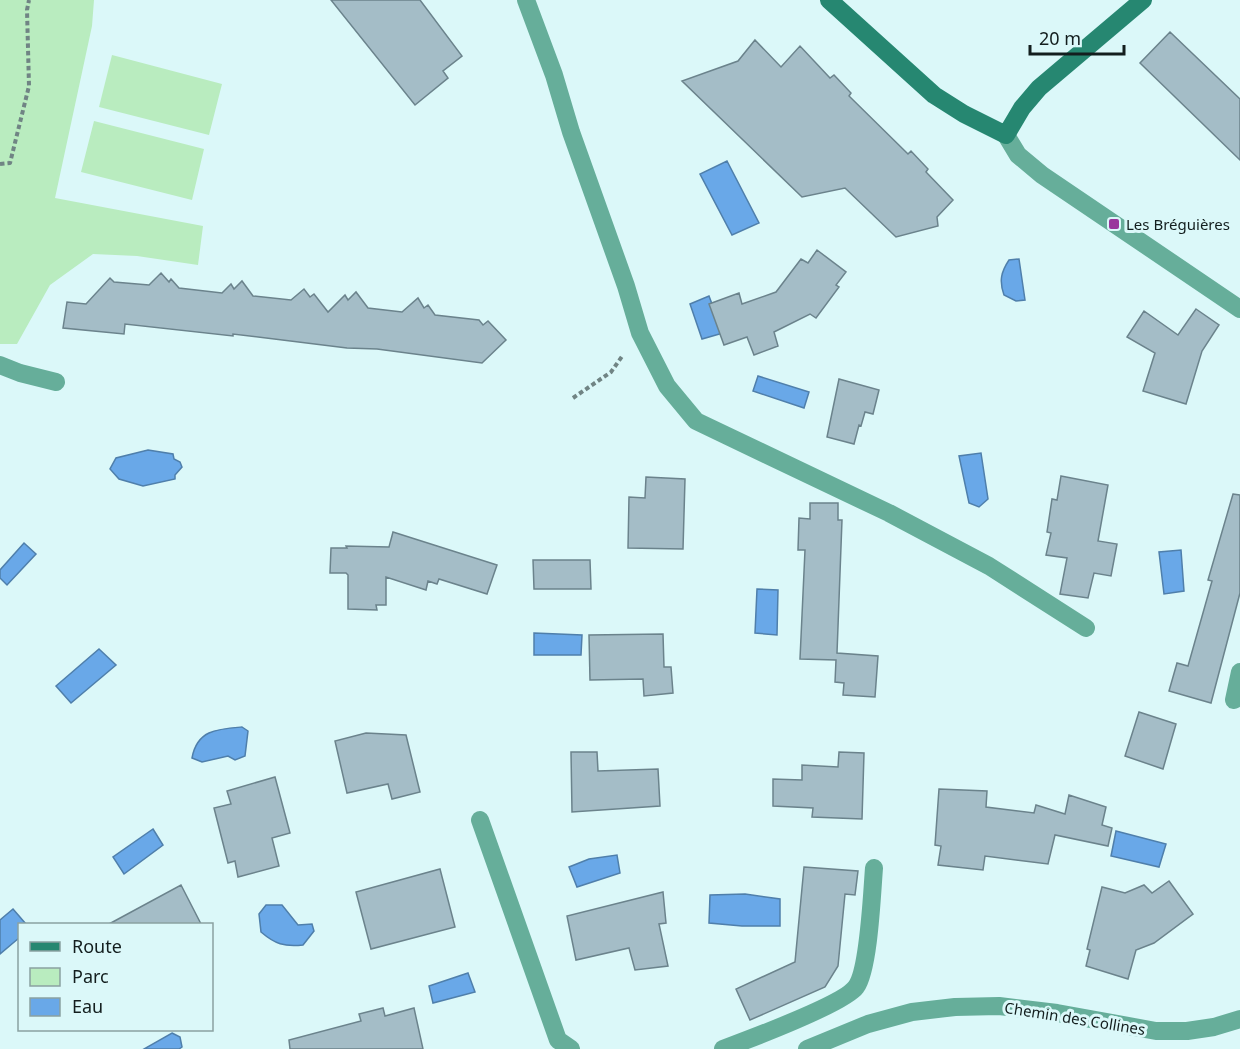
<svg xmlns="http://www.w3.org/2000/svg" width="1240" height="1049" font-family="'Noto Sans',sans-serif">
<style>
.green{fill:#b9ecbf}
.water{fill:#69a8e8;stroke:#4f7fab;stroke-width:1.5}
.building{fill:#a4bdc7;stroke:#6b838c;stroke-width:1.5}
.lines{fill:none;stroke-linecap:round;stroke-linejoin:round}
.path{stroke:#708484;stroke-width:4;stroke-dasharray:4.5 3;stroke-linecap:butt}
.lane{stroke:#66ae9a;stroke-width:18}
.street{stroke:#66ae9a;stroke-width:18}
.secondary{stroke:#268771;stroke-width:18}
.poi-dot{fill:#99369c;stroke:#dbf8f9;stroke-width:2}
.labels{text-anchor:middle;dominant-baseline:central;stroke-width:6;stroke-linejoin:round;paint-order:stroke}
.poi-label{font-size:15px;fill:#131e1e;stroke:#dbf8f9;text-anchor:start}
.street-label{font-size:15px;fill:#131e1e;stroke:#dbf8f9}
</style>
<rect width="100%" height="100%" fill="#dbf8f9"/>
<path class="green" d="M0,0h94l-2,26 -37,172 148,28 -5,39 -61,-9 -44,-2 -43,31 -33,59h-17z
M112,55l110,29 -13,51 -110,-28z
M94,121l110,28 -12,51 -111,-28z"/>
<path class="water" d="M727,161l32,62 -27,12 -32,-61z
M1019,259l6,41 -9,1 -12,-6c-5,-14 -3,-23 5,-35z
M709,296l14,37 -21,6 -12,-35z
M758,376l51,16 -5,16 -51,-17z
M148,450l25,4 1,5 6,3 2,5 -7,8v4l-32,7 -24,-7 -9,-10 6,-11z
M981,453l7,46 -9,8 -10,-4 -10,-47z
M24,543l12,11 -29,31 -7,-7v-8z
M1181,550l3,41 -20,3 -5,-42z
M757,589l21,1 -1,45 -22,-2z
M534,633l48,2 -1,20h-47z
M99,649l17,16 -45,38 -15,-17z
M242,727l6,4 -3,25 -10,4 -7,-4 -26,6 -10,-4c5,-28 25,-29 50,-31z
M153,829l10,16 -39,29 -11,-17z
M1116,831l50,13 -7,23 -48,-11z
M617,855l3,18 -43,14 -8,-20 20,-8z
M745,894l35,5v27h-38l-33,-3 1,-28z
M266,905h16l16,20 14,-1 2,7 -11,14c-19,2 -28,-1 -42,-13l-2,-18z
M13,909l13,15h-6l-1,14 -19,16v-34z
M468,973l7,19 -42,11 -4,-17z
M172,1033l8,4 2,10 -3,2h-35z"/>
<path class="building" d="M331,0h89l42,56 -19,15 5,7 -33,27z
M1170,32l70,67v61l-100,-97z
M755,40l26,27 19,-21 30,32 4,-3 17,18 -2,3 59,58 3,-3 17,18 -2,3 27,28 -16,17 1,9 -42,11 -51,-49 -43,9 -120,-116 56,-20z
M817,250l29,22 -10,13 3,2 -23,31 -6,-4 -36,18 4,14 -24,9 -7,-18 -23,8 -15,-41 30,-11 3,11 34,-12 25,-33 7,4z
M161,273l8,9 2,-3 8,9 43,5 9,-9 3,5 8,-8 11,15 38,4 13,-11 6,8 4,-3 14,18 17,-17 3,5 8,-8 12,16 34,4 16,-14 6,10 4,-3 7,10 44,5 4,5 5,-4 18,19 -24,23 -105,-14 -30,-1 -114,-14v2l-108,-12 -1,10 -61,-6 4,-26 19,2 24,-26 4,4 35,3z
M1196,309l23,16 -17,26 -16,53 -43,-13 12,-38 -28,-16 17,-26 34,24z
M839,379l40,11 -6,24 -8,-2 -4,14 -2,-1 -5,19 -27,-7z
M1061,476l47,9 -10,56 19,3 -6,32 -17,-3 -6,25 -28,-4 7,-36 -21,-3 5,-22 -4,-1 5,-33 5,1z
M646,477l39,2 -2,70 -55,-1 1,-51 16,1z
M1233,494l7,1v98l-29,110 -42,-12 8,-28 11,3 24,-85 -4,-1z
M810,503h28v17h4l-5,133 41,3 -3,41 -32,-2 1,-12 -9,-1 1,-22 -36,-1 5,-109h-7l1,-32 11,1z
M393,532l104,33 -10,29 -48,-15 -2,5 -9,-3 -2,9 -40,-13v28h-10l1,5 -29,-1v-34l-2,-2h-16l1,-25h16l-1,-2 43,1z
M533,560h57l1,29h-57z
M663,634l1,33h7l2,26 -29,3 -1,-17 -53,1 -1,-45z
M1139,712l37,12 -13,45 -38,-13z
M366,733l40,2 14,57 -28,7 -4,-15 -41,9 -12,-52z
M571,752h26l1,19 60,-2 2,37 -88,6z
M839,752l25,1 -2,66 -50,-2 1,-9 -40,-2v-27l29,1v-15l36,2z
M275,777l15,56 -18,5 7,28 -41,11 -3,-16 -7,2 -14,-55 17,-4 -4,-13z
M939,789l48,2 -1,16 48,6 2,-8 29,9 4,-19 37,12 -4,18 10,3 -4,18 -53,-11 -7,29 -63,-8 -2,14 -45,-5 3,-19 -6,-1z
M804,867l54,4 -3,24 -10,-1 -7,72 -13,21 -75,33 -14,-31 59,-27z
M440,869l15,58 -84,22 -15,-57z
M1169,881l24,33 -39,29 -18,7 -8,29 -42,-13 4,-16 -3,-1 15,-62 23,6 19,-8 8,8z
M181,885l20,39h-92z
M663,892l3,31 -7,1 9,42 -33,4 -6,-22 -53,12 -9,-44z
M383,1008l2,8 29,-8 9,41h-133l-1,-9 72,-19 -2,-7z"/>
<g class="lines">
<path class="path" d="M0,164l10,-1 19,-77 -2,-76 2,-10
M573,398l38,-26 12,-17"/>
<path class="lane" d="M1234,700l6,-28
M480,820l78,220 13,9
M723,1049c24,-9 121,-45 133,-62 13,-17 16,-95 18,-119"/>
<path class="street" d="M526,0l28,75 17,57 55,154 14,47 27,53 29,35 193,92 100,53 97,62
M1006,135l12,20 24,20 198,134
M0,365l20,8 36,9
M807,1049l61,-25 44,-12 43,-5 44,-1 58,7 99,18h31l27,-4 26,-8"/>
<path class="secondary" d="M829,0l105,95 30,19 42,21 16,-27 17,-20 104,-88"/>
</g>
<rect class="poi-dot" x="1108" y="218" width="12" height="12" rx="3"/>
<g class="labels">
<g class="poi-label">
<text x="1126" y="224">Les Bréguières</text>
</g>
<g class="street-label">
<text transform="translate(1075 1018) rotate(9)">Chemin des Collines</text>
</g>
</g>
<rect x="18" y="923" width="195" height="108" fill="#dbf8f9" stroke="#8ba1a1" stroke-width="1.5"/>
<rect x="30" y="942" width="30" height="9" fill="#268771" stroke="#8ba1a1" stroke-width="1.5"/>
<text x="72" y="953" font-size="18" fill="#131e1e">Route</text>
<rect x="30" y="968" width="30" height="18" fill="#b9ecbf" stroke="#8ba1a1" stroke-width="1.5"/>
<text x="72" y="983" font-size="18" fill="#131e1e">Parc</text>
<rect x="30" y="998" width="30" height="18" fill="#69a8e8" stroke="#8ba1a1" stroke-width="1.5"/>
<text x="72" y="1013" font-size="18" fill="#131e1e">Eau</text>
<path d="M1030 45v9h94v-9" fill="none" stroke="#131e1e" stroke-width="3"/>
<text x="1039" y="45" font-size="18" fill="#131e1e" stroke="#dbf8f9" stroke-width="4.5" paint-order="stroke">20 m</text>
</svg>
